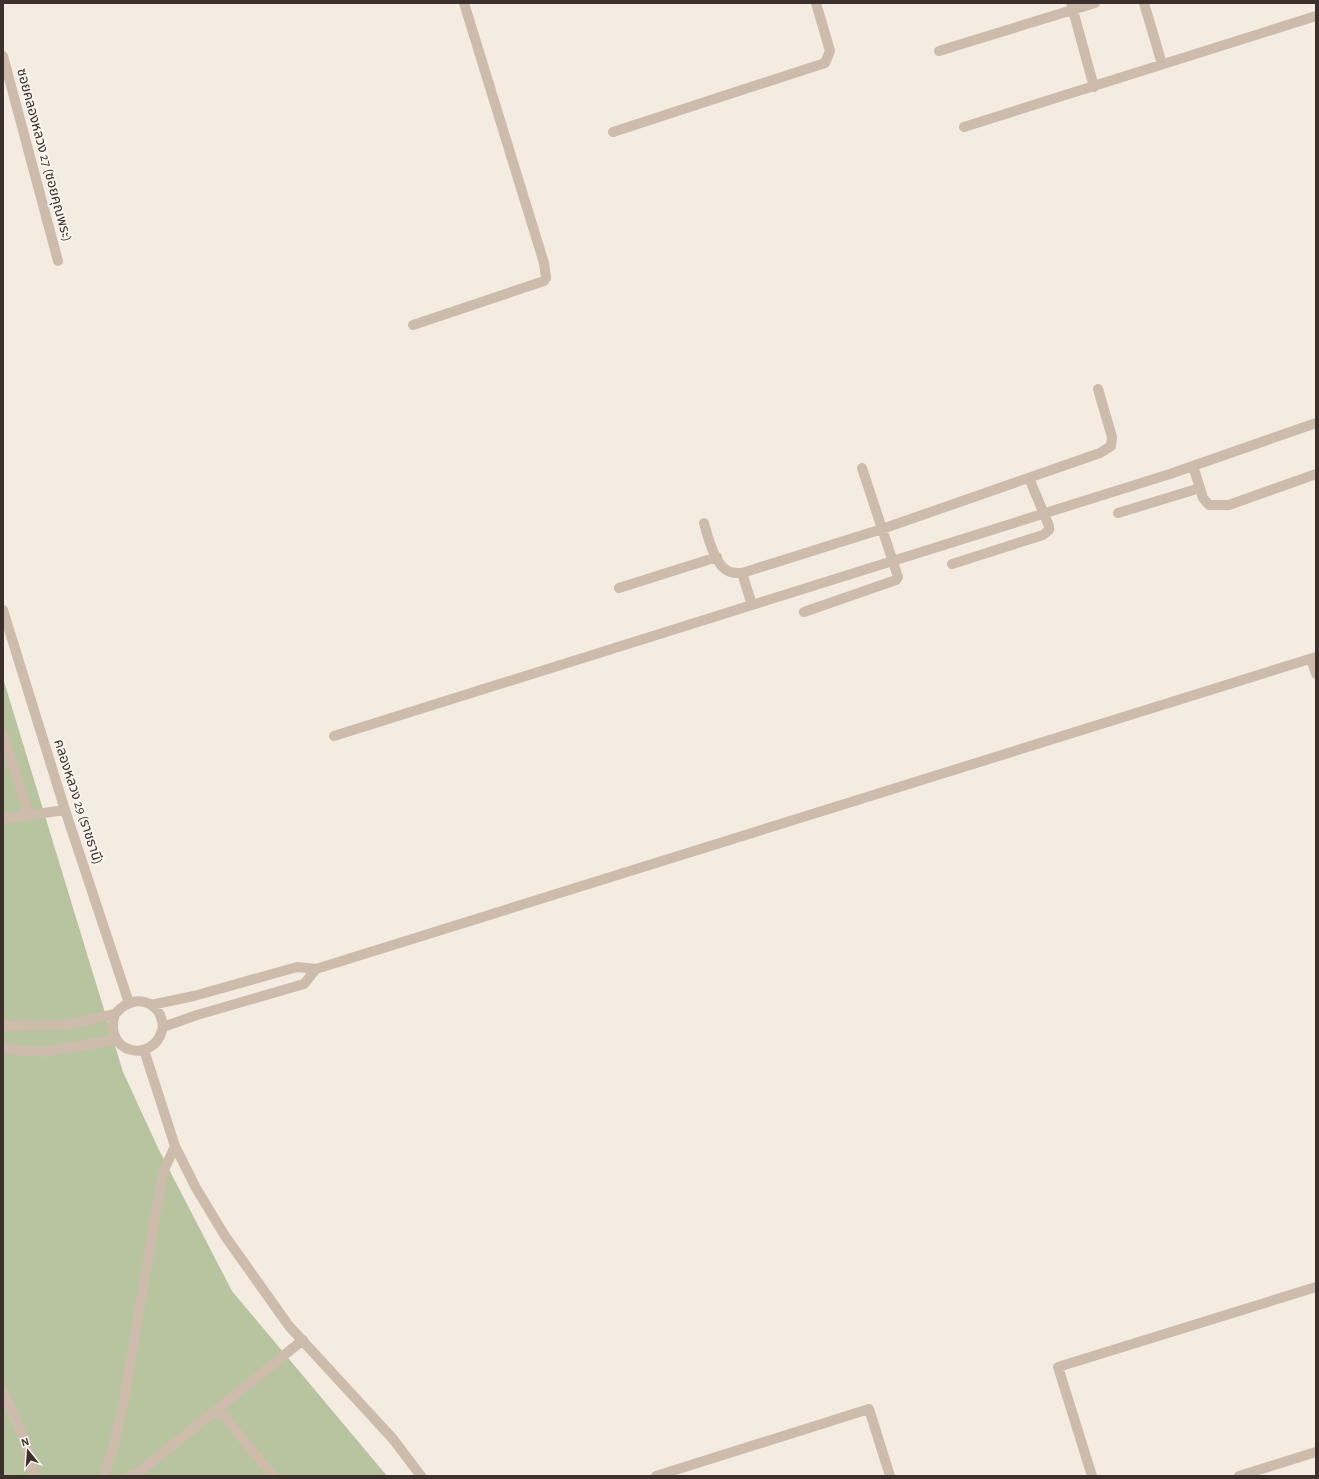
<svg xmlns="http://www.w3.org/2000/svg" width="1319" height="1479" font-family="'Alegreya Sans','Noto Sans Thai',sans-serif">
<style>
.green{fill:#b8c4a0}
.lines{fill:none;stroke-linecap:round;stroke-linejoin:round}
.minor{stroke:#cdbbac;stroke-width:10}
.labels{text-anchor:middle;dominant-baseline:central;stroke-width:4;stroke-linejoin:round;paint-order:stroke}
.street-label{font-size:14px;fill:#3b302b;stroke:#fbf5ee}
</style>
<rect width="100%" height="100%" fill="#f4ebe1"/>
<path class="green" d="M3,678l120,394 36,78 73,141 155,185h-384z"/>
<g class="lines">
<path class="minor" d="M1071,3l23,84
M1144,3l18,61
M939,51l156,-48
M3,56l55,205
M964,127l352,-111
M613,132l212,-69 5,-12 -14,-48
M413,325l131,-44 2,-3 -2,-15 -80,-260
M1193,466l10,32 6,7h20l87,-31
M1118,513l82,-25
M704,523c4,14 11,44 26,49 3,1 8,1 12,1l140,-44 218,-76 11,-7 1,-9 -14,-48
M952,564l91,-29 6,-5v-4l-20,-48
M742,573l10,32
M619,588l98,-31
M3,610l62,200 64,193
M804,612l92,-32 2,-3 -36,-109
M1311,659l5,15
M3,735l26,80
M334,736l836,-262 146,-51
M3,819l62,-9
M151,1005l43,-9 103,-29 19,2 1000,-312
M3,1026l61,-1 51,-11c11,-13 29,-19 42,-4 4,5 7,14 5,20 -8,34 -60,24 -47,-16
M163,1027l34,-12 107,-31 12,-15
M3,1049l39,3 74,-12
M144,1050l31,96 21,42 29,48 64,90 104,113 28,37
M3,1392l20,44 11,40
M218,1409l55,67
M104,1476l10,-30 10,-47 39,-227 12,-26
M130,1476l9,-4 164,-132
M656,1476l213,-67 21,67
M1092,1476l-34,-109 258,-80
M1239,1476l77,-24"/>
</g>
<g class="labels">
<g class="street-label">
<text transform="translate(44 155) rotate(75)">ซอยคลองหลวง 27 (ซอยคุณพระ)</text>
<text transform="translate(78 802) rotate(72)">คลองหลวง 29 (ราชธานี)</text>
</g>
</g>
<rect width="1319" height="1479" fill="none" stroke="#3b302b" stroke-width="8"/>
<g transform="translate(28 1451) rotate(343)" stroke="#fbf5ee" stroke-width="3" paint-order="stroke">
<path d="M0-3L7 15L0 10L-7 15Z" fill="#3b302b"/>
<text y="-6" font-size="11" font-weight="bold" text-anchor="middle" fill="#3b302b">N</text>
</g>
</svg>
